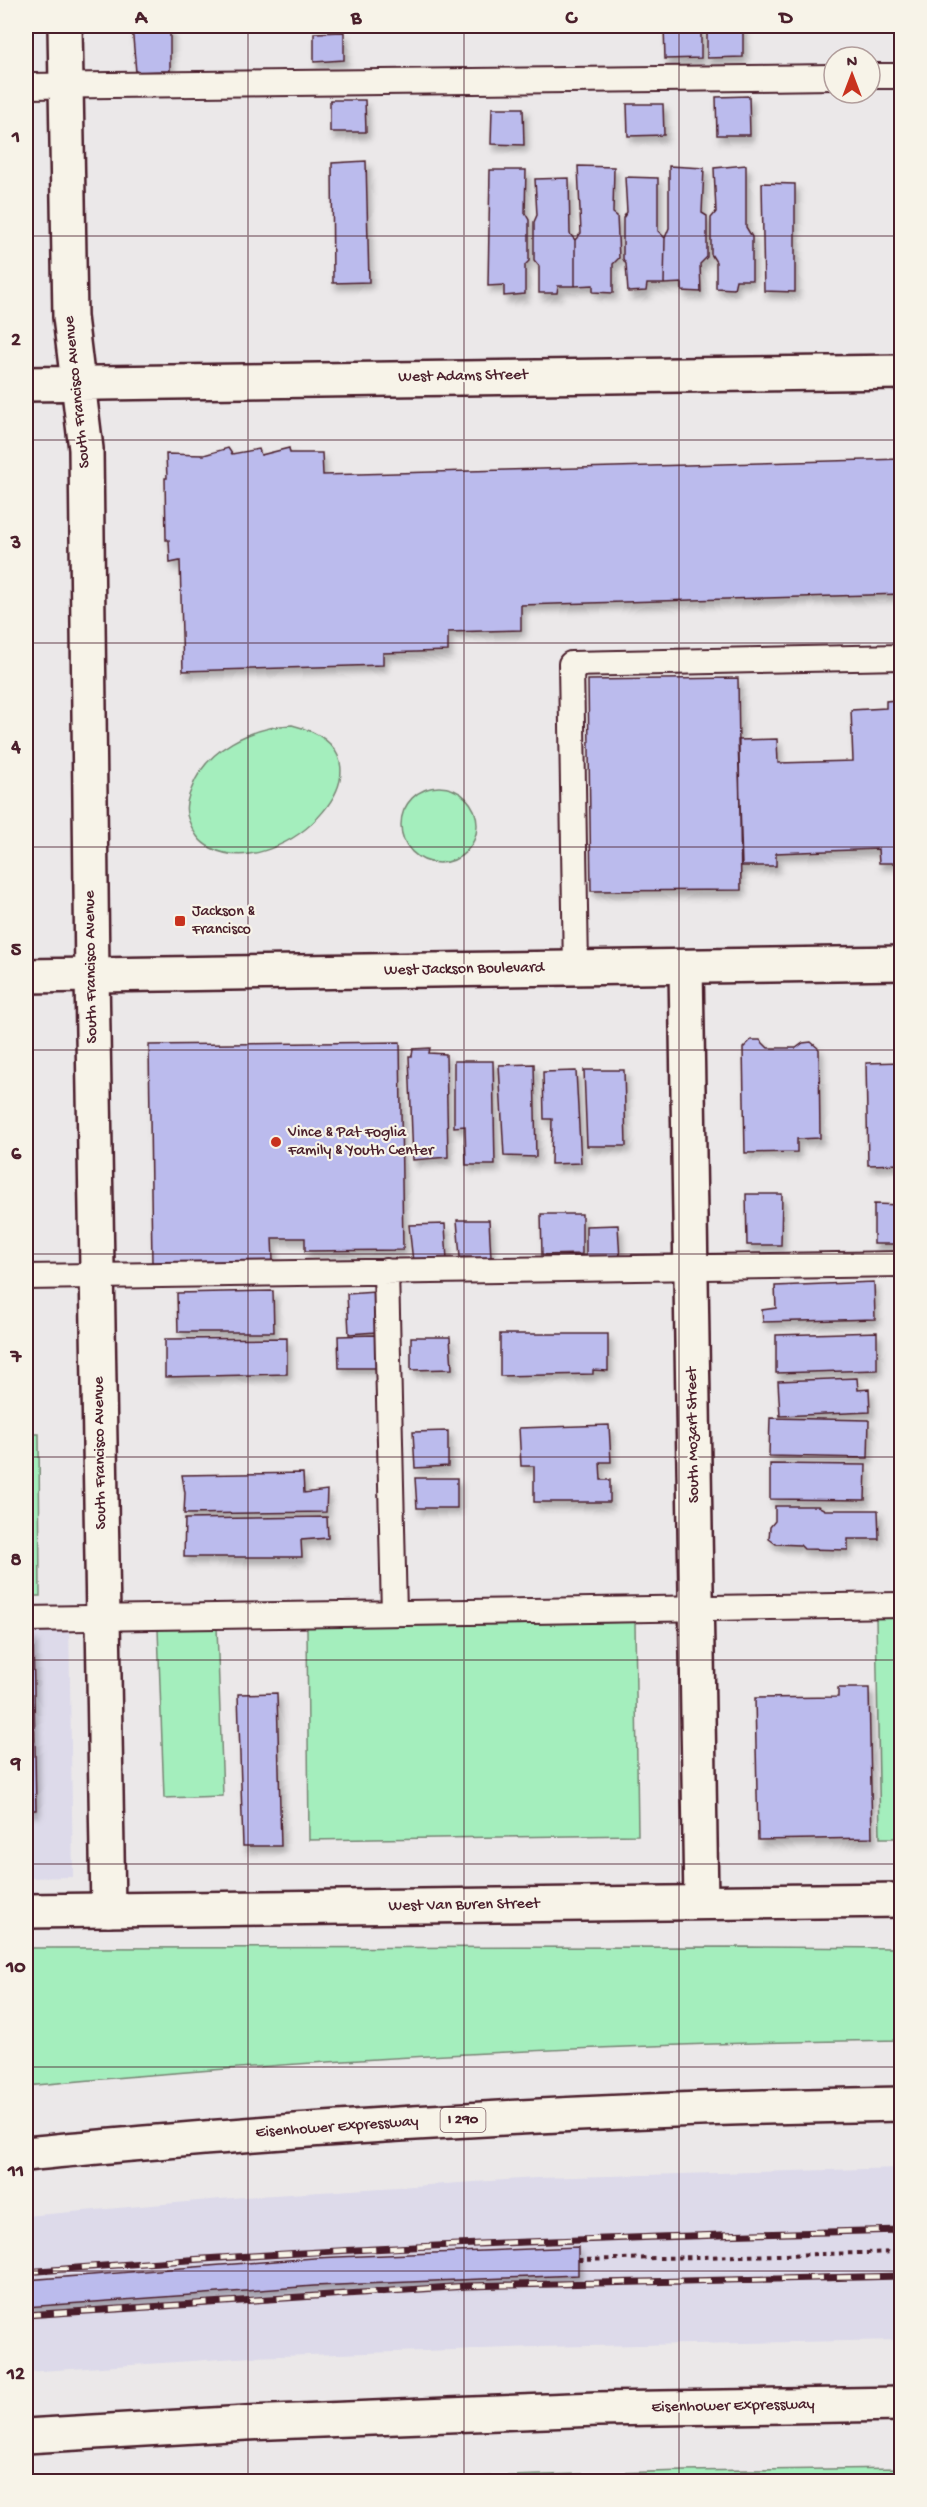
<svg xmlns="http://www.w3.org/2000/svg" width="927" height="2507" font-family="'Gochi Hand',sans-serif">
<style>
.built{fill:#dddaea}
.green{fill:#a4eebd;stroke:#778674;stroke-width:1.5}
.building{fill:#bbbbed;stroke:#4a1f2b;stroke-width:1.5;filter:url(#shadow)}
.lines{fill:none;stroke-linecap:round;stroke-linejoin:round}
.lane-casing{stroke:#4a1f2b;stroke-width:28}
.street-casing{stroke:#4a1f2b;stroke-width:38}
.secondary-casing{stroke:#4a1f2b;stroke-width:38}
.highway-casing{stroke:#4a1f2b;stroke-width:38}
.path{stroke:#4a1f2b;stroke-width:4;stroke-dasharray:4.5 4.5;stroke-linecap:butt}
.lane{stroke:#f7f3e8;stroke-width:24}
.street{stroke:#f7f3e8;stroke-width:33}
.secondary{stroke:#f7f3e8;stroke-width:33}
.highway{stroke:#f7f3e8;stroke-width:33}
.rail-casing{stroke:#4a1f2b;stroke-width:7}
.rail{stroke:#f7f3e8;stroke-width:4.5;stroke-dasharray:14;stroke-linecap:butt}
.grid{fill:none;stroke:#4a1f2b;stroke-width:1.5;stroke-opacity:0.55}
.poi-dot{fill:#c8321e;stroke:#f7f3e8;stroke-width:2}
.labels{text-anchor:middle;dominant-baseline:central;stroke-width:4.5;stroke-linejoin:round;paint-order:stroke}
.shield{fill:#f7f3e8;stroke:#7e5f64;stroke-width:1.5}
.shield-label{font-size:15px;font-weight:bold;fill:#4a1f2b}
.street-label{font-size:16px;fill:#4a1f2b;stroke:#f7f3e8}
.poi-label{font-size:16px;fill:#4a1f2b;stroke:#f7f3e8;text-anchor:start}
.neatline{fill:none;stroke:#4a1f2b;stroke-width:2}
.grid-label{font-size:20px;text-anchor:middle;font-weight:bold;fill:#4a1f2b}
</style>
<defs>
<filter id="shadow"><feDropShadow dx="3.5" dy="6" stdDeviation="3" flood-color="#0004"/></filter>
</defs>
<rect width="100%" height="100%" fill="#ebe8e9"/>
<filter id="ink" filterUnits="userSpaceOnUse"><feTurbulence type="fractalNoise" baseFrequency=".0167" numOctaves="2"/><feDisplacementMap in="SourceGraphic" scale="12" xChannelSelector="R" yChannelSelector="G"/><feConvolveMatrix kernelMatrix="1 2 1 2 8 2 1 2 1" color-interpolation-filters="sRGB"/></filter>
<g filter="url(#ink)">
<path class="built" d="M69,1618l4,259 -47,1v-259z
M901,2168v172l-365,7 -284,10 -226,15v-156l218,-19 293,-19z"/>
<path class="green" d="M292,725c120,30 -10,160 -81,123 -12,-6 -17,-15 -22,-27 -5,-11 -2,-21 2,-31 14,-41 61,-63 101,-65z
M401 825a38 38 0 1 1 76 0a38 38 0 1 1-76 0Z
M26,1434h13l1,162h-14z
M876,1617h25v221h-21z
M635,1622l3,213 -329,5 -2,-213z
M217,1627l6,169 -59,2 -6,-169z
M746,1947l155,1v92c-292,4 -584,18 -875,46v-138z
M902,2468l-1,14 -568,-1 352,-10z"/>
<path class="building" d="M132,26h38v45l-34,1z
M664,26h37v32l-36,1z
M707,26h36v31l-36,1z
M344,32v28l-30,2v-29z
M749,96l1,39h-33l-1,-38z
M330,100h35l1,32h-36z
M627,104h36l1,31 -36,1z
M492,108h31l1,37 -33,-1z
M366,161l3,121 -36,1 -1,-120z
M746,165v62l6,10v43h-16l-2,9 -18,-1v-26l-5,-8v-36l5,-6 -2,-44z
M578,166l36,1 -1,46 4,3 2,42 -6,6v29l-20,-1v-7l-18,1v-46l6,-7z
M669,166l35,2 -2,45 5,3v41l-7,7 1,28 -19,-1v-8l-18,1 1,-46 4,-10z
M490,170h36l-1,43 4,7v41l-4,4v29l-21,2v-11l-16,1z
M625,177l33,1v53l7,7 -1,46h-17l-1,7 -18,1 -2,-28 -3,-5v-41l4,-6z
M569,178l1,56 5,6v46h-17l-1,7h-18v-27l-5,-6v-38l3,-7 -2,-36z
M762,183l33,1v108l-31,-1z
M228,448l4,6 27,-5 2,6 28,-7 1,5h32l1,22 579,-16v135l-381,11v25l-73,2v19l-65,2v12l-200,6 -3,-110 -10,2 -1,-23h-3l-1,-62h2l-1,-24 38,1z
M738,678l3,212 -150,1 -3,-211z
M895,678h7v185h-23l-1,-14 -102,4v13h-34l-4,-126 39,-1 1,24 75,-2 -2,-51 35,-2v-7l10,-1z
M751,1040h9l8,8h28l7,-5 8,-1 8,7 1,89 -23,1v13l-52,1 -2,-105z
M400,1042l3,208 -98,1v-13h-33l1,23 -121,2 -3,-218z
M430,1048l-1,5 17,1 2,103 -35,3 -4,-104h3l1,-7z
M454,1061h39l2,104h-29l-1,-39 -11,1z
M902,1062v102l-34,1 -2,-102z
M534,1064l2,93 -32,-1 -5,-91z
M584,1070h40l2,76h-39z
M576,1071l5,92 -30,1 1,-45h-8l-1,-47z
M746,1194h36l-1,51h-34z
M874,1204l28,1v39h-28z
M541,1214h41v40l-40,1z
M457,1220h32l2,38 -31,-1z
M445,1224l2,37 -34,1 -4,-37z
M618,1225l2,35 -34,-2v-32z
M874,1282l1,37 -112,3 -1,-12 14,-2 -1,-22z
M273,1291l1,41h-96l-1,-39z
M375,1292l1,40 -27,2 -2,-40z
M877,1332v38l-101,3v-38z
M500,1334h108v37l-15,-1v4l-93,2z
M375,1335l1,33h-37l-1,-32z
M411,1337h39l2,32 -41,1z
M287,1338v36l-122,3v-38z
M857,1378l1,12 11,-1 1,23 -90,4 -2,-35z
M770,1418l99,2 -1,38 -99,-2z
M609,1425l2,37h-11l1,18h9v22h-76v-36h-13l-2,-38z
M448,1431v35l-33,2 -2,-36z
M770,1464l96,1 -1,35 -95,-1z
M303,1473l1,20 23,-3 -1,22 -142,2 1,-21 -3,-18z
M415,1478h42v30h-40z
M775,1506h43l7,4h53l1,29h-31v11l-44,-1 -4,-4 -24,-1 -7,-5 1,-12 5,-6z
M327,1517l1,21 -27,2 1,17h-118l1,-38z
M26,1635h7l3,175h-10z
M838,1688h31l3,150 -114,2 -3,-142 83,-1z
M277,1693l4,153h-38l-5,-152z
M578,2247v28l-264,11 -288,21v-27l288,-22z"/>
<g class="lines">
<defs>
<path id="lane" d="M870,76h32
M26,86l808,-9
M576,969l-5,-305 331,-7
M386,1271l8,342
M26,1277l876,-13
M26,1619l876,-14"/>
<path id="street" d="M65,26l5,291 16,132 6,526 16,935
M26,384l876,-12
M686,967l15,935"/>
<path id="secondary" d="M26,976l876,-13
M26,1911l876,-11"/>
<path id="highway" d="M26,2154c94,-10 189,-17 283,-24 197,-14 395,-23 593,-26
M26,2436l220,-13 351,-14 305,-5"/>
</defs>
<use href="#lane" class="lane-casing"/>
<use href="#street" class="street-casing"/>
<use href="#secondary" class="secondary-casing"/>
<use href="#highway" class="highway-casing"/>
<path class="path" d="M578,2260l324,-8"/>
<use href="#lane" class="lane"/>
<use href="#street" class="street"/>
<use href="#secondary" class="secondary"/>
<use href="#highway" class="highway"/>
<defs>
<path id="rail" d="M26,2272c291,-24 583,-35 876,-42
M26,2315l441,-29 435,-10"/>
</defs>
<use href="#rail" class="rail-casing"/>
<use href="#rail" class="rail"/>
</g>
</g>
<path class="grid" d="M248,26v2456M464,26v2456M679,26v2456M26,236h876M26,440h876M26,643h876M26,847h876M26,1050h876M26,1254h876M26,1457h876M26,1660h876M26,1864h876M26,2067h876M26,2271h876"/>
<g class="poi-dot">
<rect x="174" y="915" width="12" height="12" rx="3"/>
<circle cx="276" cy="1142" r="6"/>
</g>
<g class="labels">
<rect class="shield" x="440.5" y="2108" width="45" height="24" rx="4.5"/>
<g class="shield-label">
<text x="463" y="2120">I 290</text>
</g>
<g class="street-label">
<text transform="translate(463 377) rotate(-1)">West Adams Street</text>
<text transform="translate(78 392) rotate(-96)">South Francisco Avenue</text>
<text transform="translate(92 967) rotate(-91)">South Francisco Avenue</text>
<text transform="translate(464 970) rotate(-1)">West Jackson Boulevard</text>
<text transform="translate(694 1435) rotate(-91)">South Mozart Street</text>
<text transform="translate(101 1453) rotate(-91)">South Francisco Avenue</text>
<text transform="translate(464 1906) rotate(-1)">West Van Buren Street</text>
<text transform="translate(337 2128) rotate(-4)">Eisenhower Expressway</text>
<text transform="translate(733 2407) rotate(-1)">Eisenhower Expressway</text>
</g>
<g class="poi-label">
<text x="192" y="912">Jackson &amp;<tspan x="192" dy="18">Francisco</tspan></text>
<text x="288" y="1133">Vince &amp; Pat Foglia<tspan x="288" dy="18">Family &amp; Youth Center</tspan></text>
</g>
</g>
<rect width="927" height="2507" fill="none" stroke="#f7f3e8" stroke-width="66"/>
<g transform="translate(852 75)"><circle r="28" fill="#f7f3e8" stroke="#b29e9c" stroke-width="1.5"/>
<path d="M0-4.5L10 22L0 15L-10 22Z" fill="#c8321e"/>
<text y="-9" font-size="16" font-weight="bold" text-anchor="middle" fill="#4a1f2b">N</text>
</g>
<rect x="33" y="33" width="861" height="2441" class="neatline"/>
<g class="grid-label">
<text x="141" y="23">A</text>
<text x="356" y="23">B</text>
<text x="571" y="23">C</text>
<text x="786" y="23">D</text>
<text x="16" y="142">1</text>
<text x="16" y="345">2</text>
<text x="16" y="548">3</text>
<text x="16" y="752">4</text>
<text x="16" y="955">5</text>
<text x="16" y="1159">6</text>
<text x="16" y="1362">7</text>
<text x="16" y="1565">8</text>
<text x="16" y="1769">9</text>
<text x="16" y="1972">10</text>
<text x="16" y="2176">11</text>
<text x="16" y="2379">12</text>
</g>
</svg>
